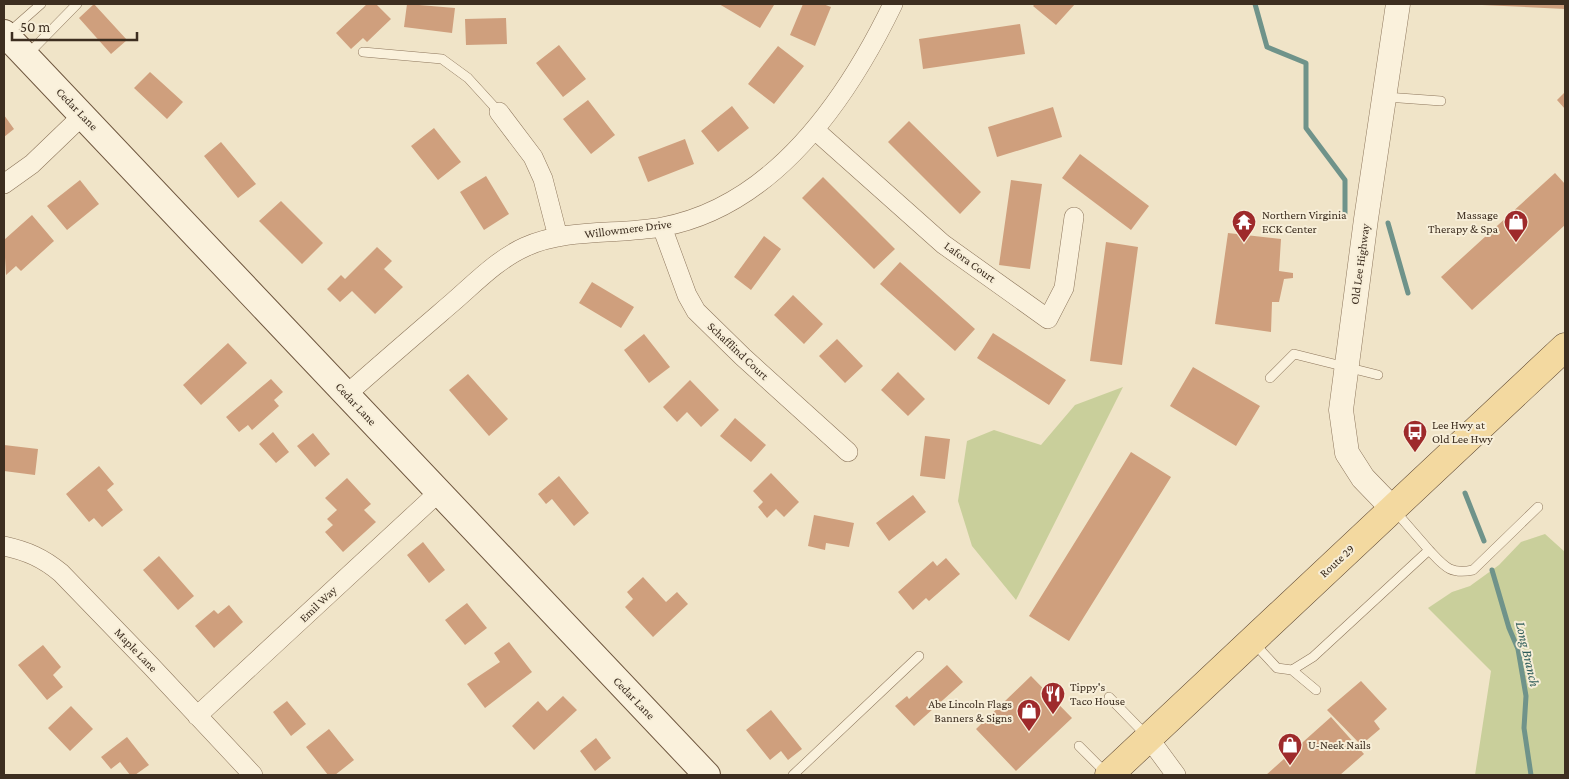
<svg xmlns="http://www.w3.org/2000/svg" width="1569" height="779" font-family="'Crimson Pro',serif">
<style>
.green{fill:#c9cf9b}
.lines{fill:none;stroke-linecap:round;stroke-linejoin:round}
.stream{stroke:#6f938a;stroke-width:5}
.building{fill:#cf9f7d}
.service-casing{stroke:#8d765c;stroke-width:10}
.minor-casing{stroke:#8d765c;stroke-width:20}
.tertiary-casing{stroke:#8d765c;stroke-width:25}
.secondary-casing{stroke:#6f573f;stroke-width:28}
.primary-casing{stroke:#5b4430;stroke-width:29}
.service{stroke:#faf1dc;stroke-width:9}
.minor{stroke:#faf1dc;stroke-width:19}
.tertiary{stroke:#faf1dc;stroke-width:24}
.secondary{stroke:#faf1dc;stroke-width:26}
.primary{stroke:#f3d9a0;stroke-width:28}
.labels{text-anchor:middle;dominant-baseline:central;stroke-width:4;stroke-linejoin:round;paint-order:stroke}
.street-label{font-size:12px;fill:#3d2e20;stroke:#f7eed8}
.poi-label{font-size:12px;fill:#3d2e20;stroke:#f7eed8;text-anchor:start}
.water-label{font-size:14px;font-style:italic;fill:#2f5d5a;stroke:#f7eed8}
</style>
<rect width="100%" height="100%" fill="#f0e4c8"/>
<path class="green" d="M1123,387l-107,213 -44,-54 -14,-45 9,-60 27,-11 47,15 34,-40z
M1545,534l20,18v223h-90l16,-104 -63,-63 24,-16 18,-6 29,-21 22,-23z"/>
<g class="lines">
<path class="stream" d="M1255,4l12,43 39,16v65l39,52v33
M1388,223l20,70
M1465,493l19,48
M1492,570l17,58 9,21 8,47 -2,32 7,47"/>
</g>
<path class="building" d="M94,4l33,36 -16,14 -32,-36z
M367,4h9l15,15 -24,23 -4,-4 -12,11 -15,-16z
M407,4l48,4 -3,25 -48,-6z
M719,4h52l3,1 -14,23z
M803,4h20l8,3 -16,39 -25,-11z
M1035,4h40l-19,21 -23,-19z
M1482,4h83v5l-83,-4z
M506,18l1,26 -41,1 -1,-26z
M1020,24l5,30 -102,15 -4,-30z
M559,45l27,34 -23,18 -27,-34z
M778,46l26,20 -30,38 -26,-20z
M150,72l33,30 -16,17 -33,-31z
M1565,92v17l-8,-9z
M588,100l27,35 -24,19 -28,-35z
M732,106l17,22 -31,24 -17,-21z
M1053,107l9,30 -65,20 -9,-30z
M4,115l10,14 -10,8z
M909,121l72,71 -21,22 -72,-72z
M434,128l27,34 -23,18 -27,-34z
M685,139l9,25 -46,18 -10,-25z
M221,142l35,42 -18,14 -34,-42z
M1080,154l69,52 -18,24 -69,-52z
M1555,173l10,11v41l-93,85 -31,-33z
M486,176l23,38 -25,16 -24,-38z
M823,177l72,72 -21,20 -72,-71z
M80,180l19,24 -32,26 -20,-24z
M1011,180l31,4 -12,85 -31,-4z
M281,201l42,42 -21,21 -43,-43z
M32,215l22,26 -33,30 -5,-5 -10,9 -2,-35z
M1228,233l53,6 -2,32 14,2v5l-9,1 -5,23h-7l-1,30 -56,-8z
M764,236l17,13 -30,41 -17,-13z
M1106,242l32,5 -16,118 -32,-4z
M377,247l15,14 -8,8 19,18 -28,27 -23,-23 -12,11 -13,-13 14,-14 4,4z
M900,262l75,67 -20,22 -75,-67z
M592,282l42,25 -13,21 -42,-25z
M793,295l30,29 -19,20 -30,-29z
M993,333l73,47 -17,25 -72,-47z
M644,334l26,33 -21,16 -25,-33z
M837,339l26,27 -18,17 -26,-27z
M228,343l19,20 -46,42 -18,-20z
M1193,367l67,39 -24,40 -66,-40z
M898,372l27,27 -17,17 -27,-26z
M468,374l40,45 -19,17 -40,-46z
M271,379l12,13 -9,8 5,6 -27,24 -4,-5 -9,7 -13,-15z
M690,380l29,30 -18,17 -14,-15 -10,10 -14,-15z
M735,418l31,27 -15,17 -31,-26z
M273,432l16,20 -13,11 -17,-19z
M313,433l17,21 -15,13 -18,-21z
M925,436l25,3 -5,40 -25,-3z
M4,445l34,4 -3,26 -31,-4z
M1131,452l40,25 -102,164 -40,-25z
M99,466l15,18 -7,6 16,20 -21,17 -8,-9 -5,4 -23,-28z
M771,473l28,29 -15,15 -8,-8 -9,9 -9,-11 5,-5 -10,-11z
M559,476l30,37 -15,13 -22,-27 -6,5 -8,-10z
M347,478l24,26 -7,6 12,12 -33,30 -18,-20 8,-7 -6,-6 10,-9 -12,-12z
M913,495l13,17 -37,29 -13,-18z
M814,515l40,8 -5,24 -23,-4 -1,7 -17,-4z
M423,542l22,28 -16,13 -22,-28z
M159,556l35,40 -16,14 -35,-40z
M946,558l14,16 -31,27 -3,-3 -13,12 -15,-18 35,-31 4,5z
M643,577l23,25 11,-10 11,12 -35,33 -28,-30 8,-8 -6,-7z
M467,603l20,25 -22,17 -20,-25z
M229,605l14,17 -29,26 -19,-22 19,-16 4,4z
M509,642l23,30 -47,36 -18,-24 33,-22 -6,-9z
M43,645l18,22 -8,8 10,12 -16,13 -29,-35z
M947,665l16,17 -49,44 -19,-20 12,-10 2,3z
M1031,676l41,42 -56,53 -40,-42z
M1361,681l26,28 -13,12 6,8 -19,16 -34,-35z
M563,696l14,14 -43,40 -22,-24 26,-25 9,10z
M287,701l19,23 -15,12 -18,-24z
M71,706l22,23 -23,22 -22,-23z
M771,710l31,39 -14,11 -7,-9 -11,9 -24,-30z
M1331,717l33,37 -24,21h-74z
M329,729l25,31 -19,15h-7l-22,-28z
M127,737l22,28 -14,10h-5l-10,-13 -9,7 -10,-12z
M596,738l15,20 -16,13 -15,-20z"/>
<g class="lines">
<defs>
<path id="service" d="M7,34l34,-30
M363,52l79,7 26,19 31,34
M28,54l49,-50
M1386,97l55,4
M1270,378l24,-24 84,21
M1429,550c15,16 21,25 44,20l65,-63
M1253,642l24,26 15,2 21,-13 116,-107 -34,-39
M1292,670l24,20
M1109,697l37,38
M1079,746l28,28
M793,775l126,-119"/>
<path id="minor" d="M499,112l34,45 10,22 15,58
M815,130l128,114 105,75 16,-31 10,-71
M4,184l28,-20 51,-49
M662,227l25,68 9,16 47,46 105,95
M347,394c35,-31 70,-61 106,-92 22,-19 45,-43 72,-55 42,-19 92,-12 137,-20 113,-21 185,-128 231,-223
M4,546c23,5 39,12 57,27l90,93 102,109
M197,716l242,-224
M1148,737l28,38"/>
<path id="tertiary" d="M1393,509l-30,-31 -16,-25 -6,-43 25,-191 32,-215"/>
<path id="secondary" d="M4,33l703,742"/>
<path id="primary" d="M1109,775l456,-428"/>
</defs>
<use href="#service" class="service-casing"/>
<use href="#minor" class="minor-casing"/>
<use href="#tertiary" class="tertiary-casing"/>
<use href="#secondary" class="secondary-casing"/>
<use href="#primary" class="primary-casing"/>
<use href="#service" class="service"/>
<use href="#minor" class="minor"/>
<use href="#tertiary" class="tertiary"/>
<use href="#secondary" class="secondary"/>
<use href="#primary" class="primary"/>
</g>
<defs>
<symbol id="temple-pin" viewBox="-11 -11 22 30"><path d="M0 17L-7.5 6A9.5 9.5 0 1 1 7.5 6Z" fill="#9e2a2b" stroke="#f7eed8"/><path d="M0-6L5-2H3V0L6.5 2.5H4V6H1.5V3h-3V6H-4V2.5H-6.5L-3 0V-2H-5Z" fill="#fff"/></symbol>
<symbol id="shop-pin" viewBox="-11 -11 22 30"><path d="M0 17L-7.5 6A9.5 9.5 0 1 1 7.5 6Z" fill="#9e2a2b" stroke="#f7eed8"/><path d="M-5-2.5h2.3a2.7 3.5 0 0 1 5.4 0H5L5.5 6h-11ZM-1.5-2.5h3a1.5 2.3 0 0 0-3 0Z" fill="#fff"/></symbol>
<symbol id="bus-pin" viewBox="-11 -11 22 30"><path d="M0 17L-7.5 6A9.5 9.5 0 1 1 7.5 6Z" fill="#9e2a2b" stroke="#f7eed8"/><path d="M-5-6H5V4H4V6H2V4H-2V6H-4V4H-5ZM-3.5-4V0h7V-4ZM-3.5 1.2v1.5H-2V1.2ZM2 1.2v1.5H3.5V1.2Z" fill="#fff"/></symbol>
<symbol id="restaurant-pin" viewBox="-11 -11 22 30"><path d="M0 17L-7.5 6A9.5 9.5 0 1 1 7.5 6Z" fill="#9e2a2b" stroke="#f7eed8"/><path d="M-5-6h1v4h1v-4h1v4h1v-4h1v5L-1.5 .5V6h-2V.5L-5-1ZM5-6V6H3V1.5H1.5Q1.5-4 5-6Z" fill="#fff"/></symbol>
</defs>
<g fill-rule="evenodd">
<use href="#temple-pin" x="1230" y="208" width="28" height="38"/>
<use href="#shop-pin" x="1502" y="208" width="28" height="38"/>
<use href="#bus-pin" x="1401" y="418" width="28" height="38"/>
<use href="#restaurant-pin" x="1039" y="680" width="28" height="38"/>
<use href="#shop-pin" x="1015" y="697" width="28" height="38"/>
<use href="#shop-pin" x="1276" y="731" width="28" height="38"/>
</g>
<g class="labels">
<g class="street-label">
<text transform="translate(77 109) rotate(46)">Cedar Lane</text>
<text transform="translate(628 229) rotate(-7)">Willowmere Drive</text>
<text transform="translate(970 262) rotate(36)">Lafora Court</text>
<text transform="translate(1360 264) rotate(-82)">Old Lee Highway</text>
<text transform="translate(738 351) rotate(43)">Schafflind Court</text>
<text transform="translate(356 404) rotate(47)">Cedar Lane</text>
<text transform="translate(1337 561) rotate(-43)">Route 29</text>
<text transform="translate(318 604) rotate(-44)">Emil Way</text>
<text transform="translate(136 650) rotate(46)">Maple Lane</text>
<text transform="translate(634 698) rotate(46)">Cedar Lane</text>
</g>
<g class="poi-label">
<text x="1262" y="215">Northern Virginia<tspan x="1262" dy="14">ECK Center</tspan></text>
<text x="1498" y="215" text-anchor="end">Massage<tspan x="1498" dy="14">Therapy &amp; Spa</tspan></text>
<text x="1432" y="425">Lee Hwy at<tspan x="1432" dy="14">Old Lee Hwy</tspan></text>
<text x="1070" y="687">Tippy's<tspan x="1070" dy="14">Taco House</tspan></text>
<text x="1012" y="704" text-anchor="end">Abe Lincoln Flags<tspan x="1012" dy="14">Banners &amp; Signs</tspan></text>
<text x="1308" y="745">U-Neek Nails</text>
</g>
<g class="water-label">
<text transform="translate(1528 654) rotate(77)">Long Branch</text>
</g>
</g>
<rect width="1569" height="779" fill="none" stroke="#3d2e20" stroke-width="10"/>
<path d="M12 32v8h125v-8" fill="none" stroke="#3d2e20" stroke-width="2.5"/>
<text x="20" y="32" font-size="15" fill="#3d2e20" stroke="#f7eed8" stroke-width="4" paint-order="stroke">50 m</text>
</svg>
